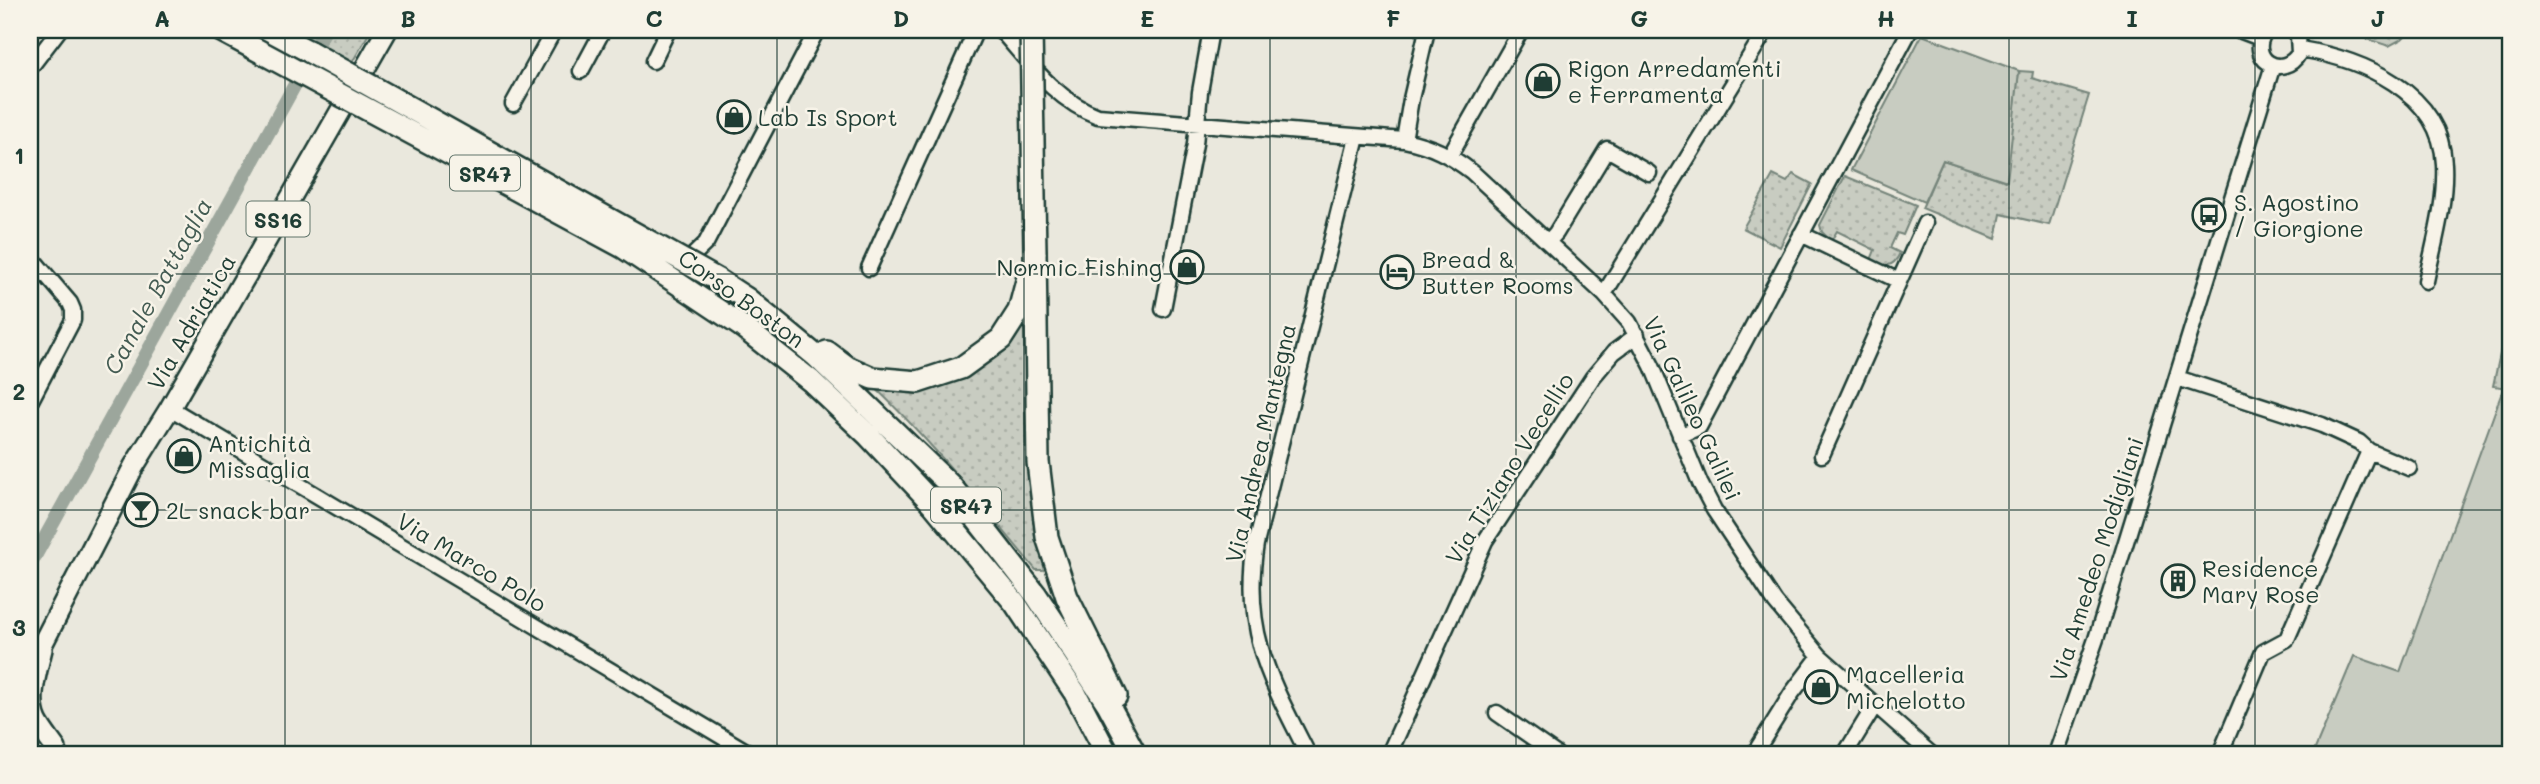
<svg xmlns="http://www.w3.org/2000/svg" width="2540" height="784" font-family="Mali,sans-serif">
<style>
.grass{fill:url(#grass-dots);stroke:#74847a;stroke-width:2}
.garden{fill:#c8ccc1;stroke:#74847a;stroke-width:2}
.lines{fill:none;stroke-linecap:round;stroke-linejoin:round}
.canal{stroke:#9ca69c;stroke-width:14}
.minor-casing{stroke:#1f3d34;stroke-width:19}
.major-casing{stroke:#1f3d34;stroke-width:24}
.highway-casing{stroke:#1f3d34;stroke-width:26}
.minor{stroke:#f7f3e8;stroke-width:14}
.major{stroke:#f7f3e8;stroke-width:19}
.highway{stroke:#f7f3e8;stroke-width:21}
.highway-bridge-casing{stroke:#1f3d34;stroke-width:26;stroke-linecap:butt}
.highway-bridge{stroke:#f7f3e8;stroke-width:21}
.grid{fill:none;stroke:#1f3d34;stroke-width:2;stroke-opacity:0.55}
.labels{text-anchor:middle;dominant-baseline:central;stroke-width:5;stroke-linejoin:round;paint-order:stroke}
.shield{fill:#f7f3e8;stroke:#60746a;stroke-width:2}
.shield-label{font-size:21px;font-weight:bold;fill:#1f3d34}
.poi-label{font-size:23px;fill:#1f3d34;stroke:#f7f3e8;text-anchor:start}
.street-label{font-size:23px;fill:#1f3d34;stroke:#f7f3e8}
.water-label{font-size:24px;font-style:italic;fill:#445c53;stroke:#f7f3e8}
.neatline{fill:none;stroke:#1f3d34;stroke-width:2.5}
.grid-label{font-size:23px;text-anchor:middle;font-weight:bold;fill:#1f3d34}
</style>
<defs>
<pattern id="grass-dots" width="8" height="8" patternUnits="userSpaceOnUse" patternTransform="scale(1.75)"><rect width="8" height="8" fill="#c8ccc1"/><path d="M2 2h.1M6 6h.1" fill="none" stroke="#abb0a6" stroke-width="1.8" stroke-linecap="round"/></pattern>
</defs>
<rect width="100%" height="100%" fill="#eae8dd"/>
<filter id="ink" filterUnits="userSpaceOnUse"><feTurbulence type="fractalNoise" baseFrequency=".0143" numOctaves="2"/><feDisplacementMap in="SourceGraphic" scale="14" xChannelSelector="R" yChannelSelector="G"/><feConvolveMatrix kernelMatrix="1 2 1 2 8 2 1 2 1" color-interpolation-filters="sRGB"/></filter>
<g filter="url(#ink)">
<path class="grass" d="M275,30h96l-21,36z
M2362,30h49l-9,9 -13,7 -22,-7z
M2019,71l14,1 -1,6 57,17 -40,130 -48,-11 -5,25 -74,-31 21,-48 63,21z
M1793,174l19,10 -32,63 -37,-19 30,-53 14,7z
M1845,176l71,29 -13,30 -6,-2 -7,15 10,5c-7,16 -16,14 -29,7l4,-10 -38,-19 -6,10 -9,-9 -2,-7z
M1035,256l15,310 -7,4h-7c-54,-65 -106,-131 -168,-189l24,5 110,-46z
M2510,308v80l-17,-2z"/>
<path class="garden" d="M1922,35l97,36 -12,110 -64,-21 -19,42 -73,-32z
M2502,392l8,1v361h-197l41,-98 46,16z"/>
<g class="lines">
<path class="canal" d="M30,565l295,-535"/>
<defs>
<path id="minor" d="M998,30l6,4c28,32 53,67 94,82l306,24c28,6 46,15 68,32l132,122 25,28 23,44 48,117 14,27 61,92 45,54 111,98
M2239,30l21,8
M2266,30c-21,29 17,51 33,23l-1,-17 -5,-6
M2300,49c61,10 141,42 144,115 2,39 -10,79 -18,117
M653,61l15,-31
M30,68l29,-38
M581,71l22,-41
M513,104l41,-74
M1404,140l7,-41 16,-69
M1450,155l71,-125
M1801,234l98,47
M1548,242l8,-9 51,-84 42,24
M30,256l40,47 3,7v10l-43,82
M681,267l25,-24 111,-213
M869,268l107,-238
M1604,294l162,-264
M1163,309l32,-165 5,-52 11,-62
M2177,378l145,47 37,17 10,9 40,17
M170,408l581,346
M1680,436l19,-9 211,-397
M1822,455l103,-232
M1497,713l59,41
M1308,754c-38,-75 -66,-122 -52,-210l101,-407
M1389,754l96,-213 108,-164 21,-25 23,-17
M1754,754l38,-61 28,-37
M1845,754l30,-49
M2056,754l40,-115 177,-574
M2220,754l43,-102 24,-13 82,-188"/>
<path id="major" d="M42,649c-5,22 -15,51 -5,72 5,10 13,19 19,28
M30,661l14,-20 90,-175 36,-58 217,-378"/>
<path id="highway" d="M267,30l43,22
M1035,252l3,210 9,75 20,60 49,99
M747,299l69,57 134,129 86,110 72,109 27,50
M743,327l68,54 58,55 64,68 82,99 60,90 32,61
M827,352l20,15 25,11 46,4 43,-14 40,-29 18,-28 9,-34"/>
</defs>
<use href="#minor" class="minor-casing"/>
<use href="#major" class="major-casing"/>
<use href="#highway" class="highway-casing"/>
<use href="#minor" class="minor"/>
<use href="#major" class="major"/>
<use href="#highway" class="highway"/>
<defs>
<path id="highway-bridge" d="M220,30l403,217 120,80
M1031,30l4,222
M310,52l408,228 29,19"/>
</defs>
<use href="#highway-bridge" class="highway-bridge-casing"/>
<use href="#highway-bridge" class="highway-bridge"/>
</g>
</g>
<path class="grid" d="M285,30v724M531,30v724M777,30v724M1024,30v724M1270,30v724M1516,30v724M1763,30v724M2009,30v724M2255,30v724M30,274h2480M30,510h2480"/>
<defs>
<symbol id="shop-ring" viewBox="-11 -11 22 22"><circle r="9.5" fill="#f7f3e8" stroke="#1f3d34" stroke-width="1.5"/><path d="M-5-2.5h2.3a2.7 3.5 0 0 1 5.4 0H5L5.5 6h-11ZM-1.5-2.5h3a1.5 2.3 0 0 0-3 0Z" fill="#1f3d34"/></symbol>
<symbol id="bus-ring" viewBox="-11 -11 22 22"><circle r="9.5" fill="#f7f3e8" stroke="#1f3d34" stroke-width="1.5"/><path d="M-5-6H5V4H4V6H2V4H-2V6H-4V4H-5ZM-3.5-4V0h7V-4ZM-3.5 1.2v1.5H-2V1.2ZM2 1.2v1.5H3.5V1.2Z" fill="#1f3d34"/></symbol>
<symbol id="hotel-ring" viewBox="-11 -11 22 22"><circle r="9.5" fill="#f7f3e8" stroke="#1f3d34" stroke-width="1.5"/><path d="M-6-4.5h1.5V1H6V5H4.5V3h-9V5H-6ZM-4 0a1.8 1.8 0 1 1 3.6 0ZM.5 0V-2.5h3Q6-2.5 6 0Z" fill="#1f3d34"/></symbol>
<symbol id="bar-ring" viewBox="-11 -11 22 22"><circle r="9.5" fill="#f7f3e8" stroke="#1f3d34" stroke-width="1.5"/><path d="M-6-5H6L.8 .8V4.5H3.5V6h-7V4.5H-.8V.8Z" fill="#1f3d34"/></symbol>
<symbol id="building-ring" viewBox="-11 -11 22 22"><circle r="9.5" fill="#f7f3e8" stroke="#1f3d34" stroke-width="1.5"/><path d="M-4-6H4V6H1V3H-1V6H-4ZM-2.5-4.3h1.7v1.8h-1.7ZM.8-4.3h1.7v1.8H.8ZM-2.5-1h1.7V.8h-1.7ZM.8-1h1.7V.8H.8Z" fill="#1f3d34"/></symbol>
</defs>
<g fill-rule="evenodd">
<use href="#shop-ring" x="1524" y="62" width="38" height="38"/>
<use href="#shop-ring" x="715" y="98" width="38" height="38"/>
<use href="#bus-ring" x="2190" y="196" width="38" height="38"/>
<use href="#shop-ring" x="1168" y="248" width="38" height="38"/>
<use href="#hotel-ring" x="1378" y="253" width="38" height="38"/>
<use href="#shop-ring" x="165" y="437" width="38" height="38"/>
<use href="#bar-ring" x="122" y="491" width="38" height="38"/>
<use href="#building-ring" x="2159" y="562" width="38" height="38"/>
<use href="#shop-ring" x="1802" y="668" width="38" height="38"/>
</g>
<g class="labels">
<g class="shield">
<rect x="450" y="155.5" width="70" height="35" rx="5"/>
<rect x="246.5" y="201.5" width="63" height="35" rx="5"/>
<rect x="931" y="487.5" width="70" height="35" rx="5"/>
</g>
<g class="shield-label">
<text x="485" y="173">SR47</text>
<text x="278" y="219">SS16</text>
<text x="966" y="505">SR47</text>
</g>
<g class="poi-label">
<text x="1568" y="68">Rigon Arredamenti<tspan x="1568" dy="26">e Ferramenta</tspan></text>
<text x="758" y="117">Lab Is Sport</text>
<text x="2234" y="202">S. Agostino<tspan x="2234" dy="26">/ Giorgione</tspan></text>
<text x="1422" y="259">Bread &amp;<tspan x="1422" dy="26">Butter Rooms</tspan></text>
<text x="1162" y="267" text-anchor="end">Normic Fishing</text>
<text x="208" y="443">Antichità<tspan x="208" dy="26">Missaglia</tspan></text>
<text x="166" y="510">2L snack bar</text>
<text x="2202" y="568">Residence<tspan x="2202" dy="26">Mary Rose</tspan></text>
<text x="1846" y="674">Macelleria<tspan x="1846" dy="26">Michelotto</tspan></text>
</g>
<g class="street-label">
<text transform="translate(742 298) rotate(36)">Corso Boston</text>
<text transform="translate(191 322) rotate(-60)">Via Adriatica</text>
<text transform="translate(1693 408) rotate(65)">Via Galileo Galilei</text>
<text transform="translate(1260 443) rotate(-77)">Via Andrea Mantegna</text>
<text transform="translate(1509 468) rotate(-58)">Via Tiziano Vecellio</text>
<text transform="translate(2096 559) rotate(-72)">Via Amedeo Modigliani</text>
<text transform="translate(472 562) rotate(31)">Via Marco Polo</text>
</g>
<g class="water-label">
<text transform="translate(157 286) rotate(-61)">Canale Battaglia</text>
</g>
</g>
<rect width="2540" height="784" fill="none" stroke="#f7f3e8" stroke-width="77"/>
<rect x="38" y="38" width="2464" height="708" class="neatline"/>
<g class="grid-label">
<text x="162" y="27">A</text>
<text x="408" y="27">B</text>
<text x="654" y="27">C</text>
<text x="901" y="27">D</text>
<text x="1147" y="27">E</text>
<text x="1393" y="27">F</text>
<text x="1639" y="27">G</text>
<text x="1886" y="27">H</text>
<text x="2132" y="27">I</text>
<text x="2378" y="27">J</text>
<text x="19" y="164">1</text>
<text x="19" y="400">2</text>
<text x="19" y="636">3</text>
</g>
</svg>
